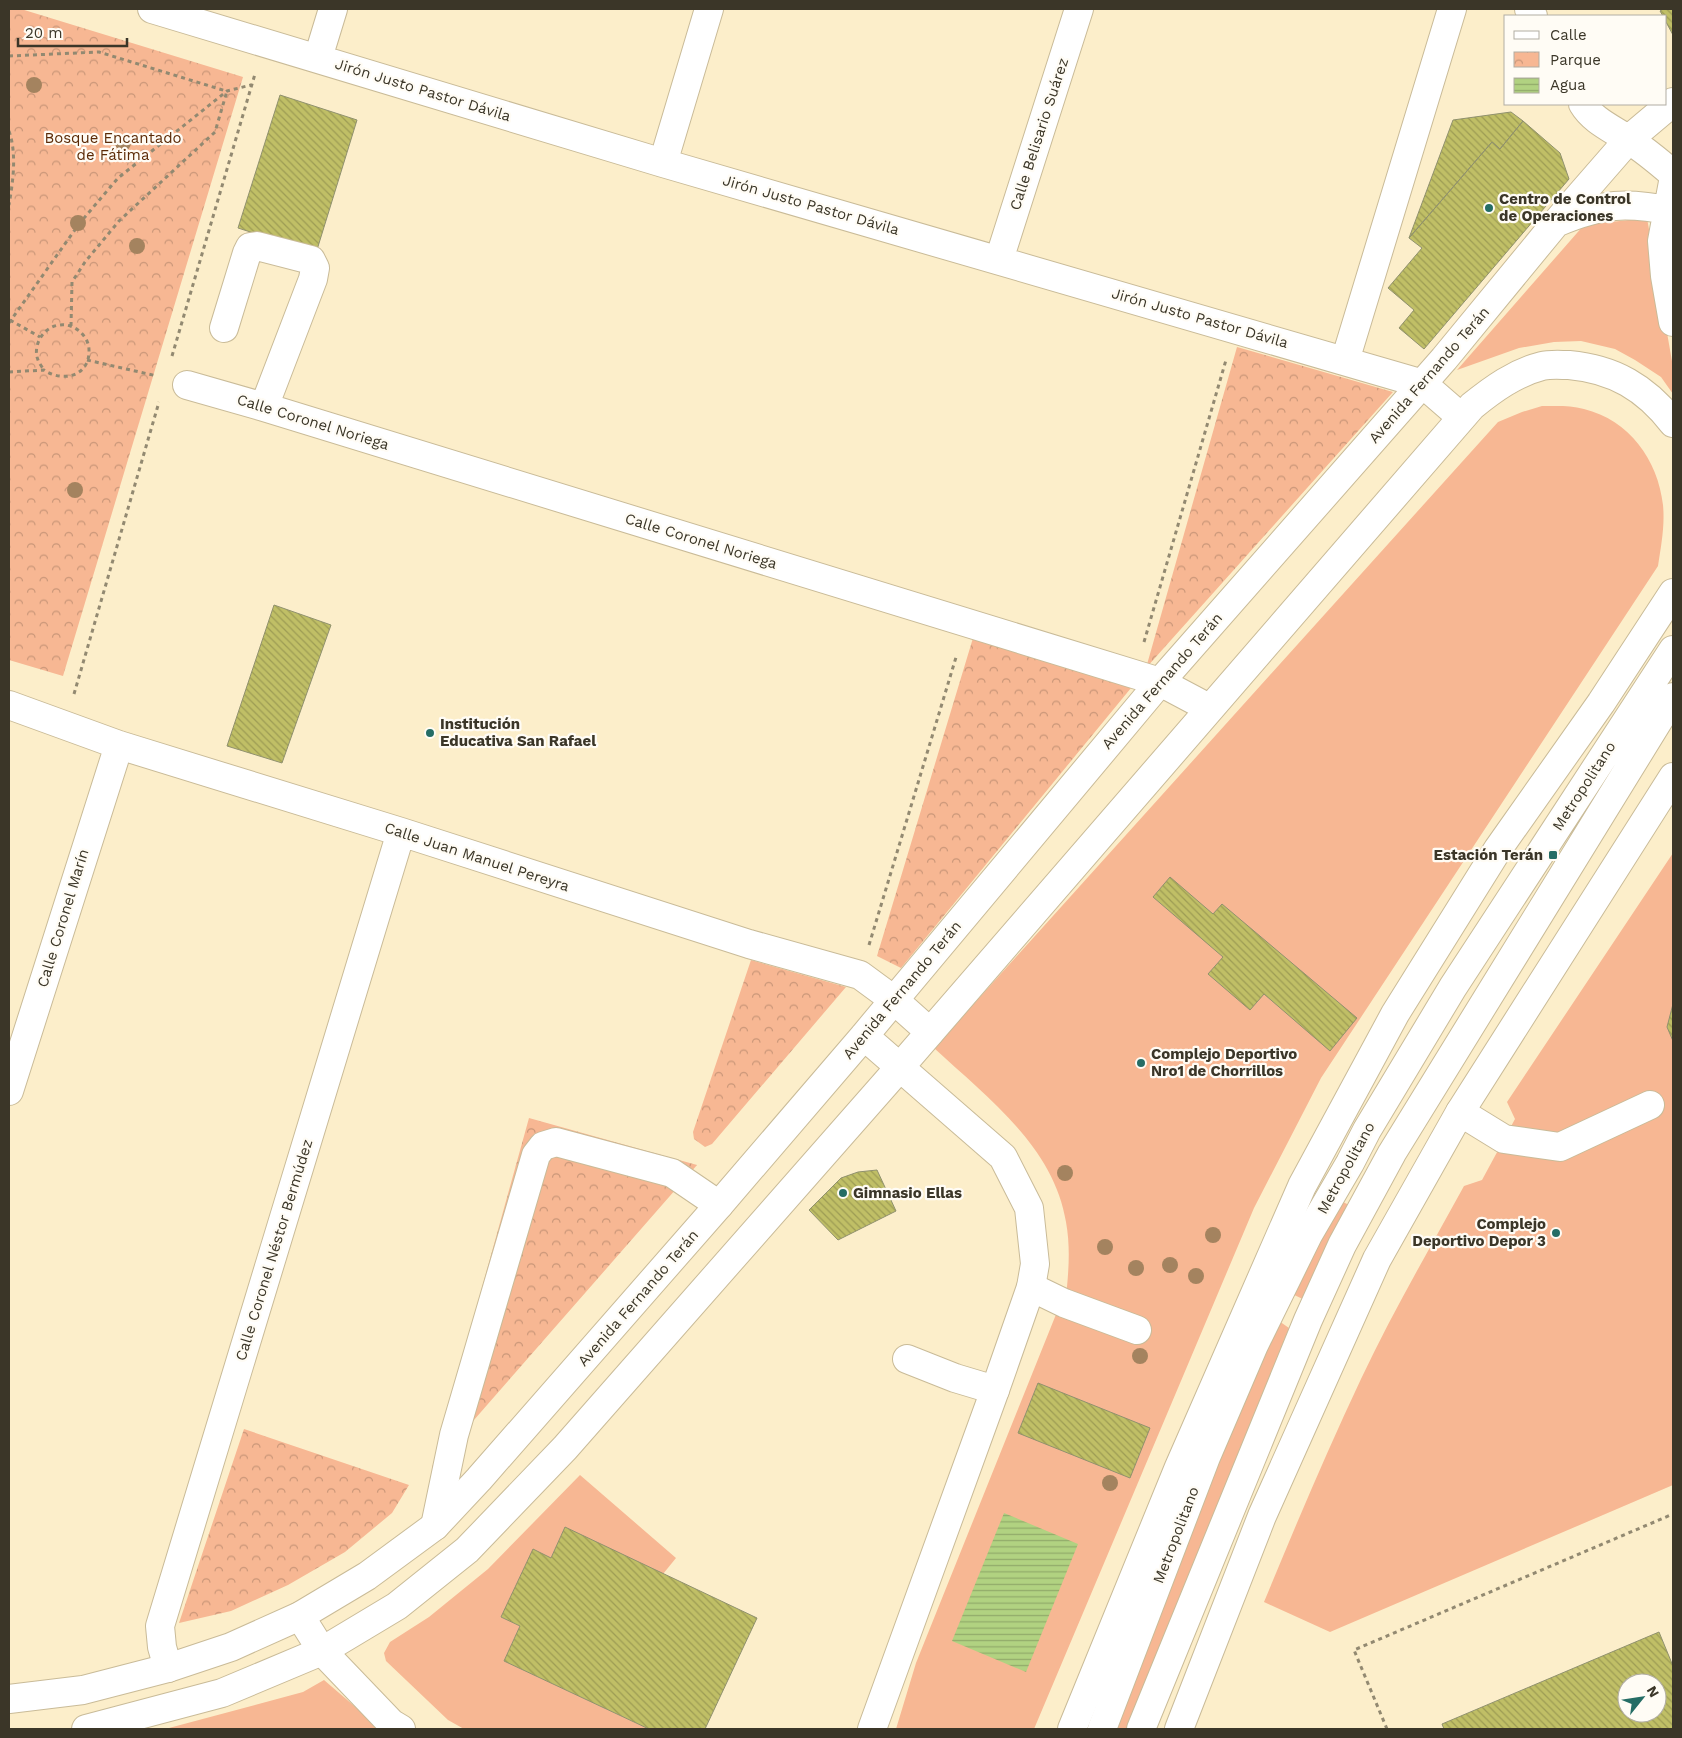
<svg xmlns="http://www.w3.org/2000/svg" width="1682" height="1738" font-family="'Work Sans',sans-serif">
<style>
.green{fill:#f7b793}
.park{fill:url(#park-crowns)}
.water{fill:url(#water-rules)}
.building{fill:url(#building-back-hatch);stroke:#90916e;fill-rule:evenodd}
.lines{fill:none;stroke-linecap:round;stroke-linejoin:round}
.minor-casing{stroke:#c9bb98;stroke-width:30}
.major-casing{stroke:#c9bb98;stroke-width:30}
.path{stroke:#928971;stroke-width:3;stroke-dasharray:4 4;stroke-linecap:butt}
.minor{stroke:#fff;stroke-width:28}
.major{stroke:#fff;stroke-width:28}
.tree{fill:#a4835f}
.poi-dot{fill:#256d65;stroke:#fffcf5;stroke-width:2}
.labels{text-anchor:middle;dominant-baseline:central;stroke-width:4.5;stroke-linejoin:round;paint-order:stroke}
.street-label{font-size:15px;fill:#3b3628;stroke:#fffcf5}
.park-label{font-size:15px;fill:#5c2b07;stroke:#fffcf5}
.poi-label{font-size:15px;font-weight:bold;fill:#3b3628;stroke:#fffcf5;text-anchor:start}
</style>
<defs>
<pattern id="park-crowns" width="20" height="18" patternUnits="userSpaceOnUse" patternTransform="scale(1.25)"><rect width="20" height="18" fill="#f7b793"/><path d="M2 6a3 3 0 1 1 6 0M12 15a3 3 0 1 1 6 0" fill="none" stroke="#c99678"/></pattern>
<pattern id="water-rules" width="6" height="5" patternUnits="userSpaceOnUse" patternTransform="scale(1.25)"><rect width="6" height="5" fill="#b1d281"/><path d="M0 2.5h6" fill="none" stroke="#91ab6a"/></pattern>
<pattern id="building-back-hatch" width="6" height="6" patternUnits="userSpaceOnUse" patternTransform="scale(1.25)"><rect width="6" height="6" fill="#c0bf66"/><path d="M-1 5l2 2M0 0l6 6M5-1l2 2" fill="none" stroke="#9d9c54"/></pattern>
</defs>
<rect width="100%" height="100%" fill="#fceeca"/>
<path class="green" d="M1647,218l26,149v27l-12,-17 -26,-17 -20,-11 -34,-8 -27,1 -35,6 -62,22 127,-145z
M1542,406c14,0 28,-1 42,3 45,11 74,51 79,96 2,21 -2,41 -5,61l-337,512 -67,130 -220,521h-138l20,-66 151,-376c2,-22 3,-43 -1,-65 -12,-75 -79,-125 -132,-174l564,-626 24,-10z
M1673,853v632l-343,147 -66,-30c31,-75 62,-149 97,-223 31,-66 68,-129 103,-193l18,-6 33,-61 -8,-17z
M1337,1199l16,8 -46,94 -17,-8z
M1276,1319l13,9 -159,401h-17l66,-174z
M580,1475l96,83 -13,16 -98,-46 -14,30 -50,59 19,9 -16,35 145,68h-185l-16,-9 -62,-59 -2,-8 6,-11 39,-25 59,-48z
M324,1680l57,49 -212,-1 134,-36z"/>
<path class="park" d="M9,9h12l222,68 -180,599 -54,-16z
M1237,347l156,45 -247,276z
M973,638l158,50 -230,280 -24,-12z
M751,960l95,27 -134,157 -7,3 -11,-8 -1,-7z
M529,1118l168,47 -265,303z
M244,1429l165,56 -17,28 -47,39 -57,33 -57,26 -52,12z"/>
<path class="water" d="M1004,1513l74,31 -52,128 -74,-31z"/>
<path class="building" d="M1663,9h10v26l-7,-13v-6h-3l-3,-5z
M280,95l77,25 -41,133 -78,-25z
M1511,112l12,9 -23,28 -8,-7 -83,96 44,-118z
M1523,121l37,32 9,26 -145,170 -25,-21 15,-18 -26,-22 34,-40 -13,-10 83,-96 8,7z
M274,605l57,20 -49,138 -55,-17z
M1170,877l43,37 9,-10 135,114 -27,33 -66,-57 -14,16 -42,-36 15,-17 -70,-60z
M1673,1004v37l-6,-14z
M877,1170l19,41 -58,29 -29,-30 32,-32 17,-6z
M1038,1383l112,45 -20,50 -112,-45z
M565,1527l192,91 -52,111h-56l-145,-68 16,-35 -19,-9 32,-68 18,9z
M1659,1632l14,34v63h-229l-2,-5zM1627,1683h30v30h-30z"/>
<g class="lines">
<defs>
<path id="minor" d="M152,9l511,154 760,221 38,33
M318,58l15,-49
M663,163l46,-154
M999,260l80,-251
M224,328l23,-75 3,-6 7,-1 54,14 4,8 -2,11 -49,128
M1345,361l107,-352
M187,385l77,22 896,275 49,26
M9,705l110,40 282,87 348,112 111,31 34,25 36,32
M9,1091l110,-346
M1460,1112l44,27 56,8 90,-42
M1031,1287l33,16 73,27
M907,1359l48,19 40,12
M435,1526l19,-91 82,-280 7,-9 13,-4 116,31 47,32
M300,1616l22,35 69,72 10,6
M168,1668l-6,-21 -2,-21 241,-794
M1102,1729l104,-272 48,-112 54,-110 42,-72 17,-33 86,-143 220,-337
M1141,1729l167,-409 34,-75 50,-92 281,-456"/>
<path id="major" d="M1529,9l4,7
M1583,104c10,17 30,25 46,36 16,10 30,22 44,34
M1673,182l-11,59 3,35 8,46
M1558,222c45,-19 68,-20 115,-11
M864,1036l139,121 26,51 6,56 -4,23 -36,103 -123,339
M9,1699l74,-9 85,-22 63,-21 69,-31 67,-40 68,-50 44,-47 240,-274 145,-169 296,-354 284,-323 111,-135 74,-85 44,-37
M86,1729l136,-36 100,-42 75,-45 70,-56 98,-102 335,-381 572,-661c21,-17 43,-33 70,-40 8,-2 19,-1 27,-1 45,4 77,23 104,58
M1072,1729l107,-262 123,-281 93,-172 103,-165 103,-146 72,-110
M1179,1729l83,-213 115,-257 83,-147 213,-335"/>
</defs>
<use href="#minor" class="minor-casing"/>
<use href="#major" class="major-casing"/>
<path class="path" d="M9,56l90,-4 127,39
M9,131c8,23 4,50 0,74
M10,320l30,17
M9,323l70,-99 39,-46 109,-87 24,-6
M71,326l1,-44 13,-20 34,-41 96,-89 12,-41
M172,356l83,-282
M87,360l70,16
M9,372l35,-2c19,13 46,6 45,-20 0,-14 -15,-27 -29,-25 -16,1 -28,20 -22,35 1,3 4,7 6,10
M1144,642l82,-282
M74,694l85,-292
M869,945l88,-291
M1387,1729l-33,-79 319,-136"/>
<use href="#minor" class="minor"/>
<use href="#major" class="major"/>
</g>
<g class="tree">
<circle cx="34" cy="85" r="8"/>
<circle cx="123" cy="143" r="8"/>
<circle cx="78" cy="223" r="8"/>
<circle cx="137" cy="246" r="8"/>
<circle cx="75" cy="490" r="8"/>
<circle cx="1065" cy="1173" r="8"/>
<circle cx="1213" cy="1235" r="8"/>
<circle cx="1105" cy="1247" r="8"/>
<circle cx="1170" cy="1265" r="8"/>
<circle cx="1136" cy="1268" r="8"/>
<circle cx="1196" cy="1276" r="8"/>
<circle cx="1140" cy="1356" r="8"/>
<circle cx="1110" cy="1483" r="8"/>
</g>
<g class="poi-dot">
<circle cx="1489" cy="208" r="5"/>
<circle cx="430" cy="733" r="5"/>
<rect x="1548" y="850" width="10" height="10" rx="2.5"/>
<circle cx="1141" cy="1063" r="5"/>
<circle cx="843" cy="1193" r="5"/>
<circle cx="1556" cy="1233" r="5"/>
</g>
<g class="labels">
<g class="street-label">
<text transform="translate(423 90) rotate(17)">Jirón Justo Pastor Dávila</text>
<text transform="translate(1039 134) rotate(-72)">Calle Belisario Suárez</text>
<text transform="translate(811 205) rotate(16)">Jirón Justo Pastor Dávila</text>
<text transform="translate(1200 318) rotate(16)">Jirón Justo Pastor Dávila</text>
<text transform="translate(1429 375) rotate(-49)">Avenida Fernando Terán</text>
<text transform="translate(313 422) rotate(17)">Calle Coronel Noriega</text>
<text transform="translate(701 541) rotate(17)">Calle Coronel Noriega</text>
<text transform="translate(1162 681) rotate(-49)">Avenida Fernando Terán</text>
<text transform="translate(1584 786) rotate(-57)">Metropolitano</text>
<text transform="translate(477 857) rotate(18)">Calle Juan Manuel Pereyra</text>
<text transform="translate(63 918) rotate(-73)">Calle Coronel Marín</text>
<text transform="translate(902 990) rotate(-50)">Avenida Fernando Terán</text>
<text transform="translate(1346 1168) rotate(-61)">Metropolitano</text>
<text transform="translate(274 1250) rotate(-73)">Calle Coronel Néstor Bermúdez</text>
<text transform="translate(638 1298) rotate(-49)">Avenida Fernando Terán</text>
<text transform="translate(1176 1535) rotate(-69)">Metropolitano</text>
</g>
<g class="park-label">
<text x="113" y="138">Bosque Encantado<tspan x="113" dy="17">de Fátima</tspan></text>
</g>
<g class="poi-label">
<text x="1499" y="199">Centro de Control<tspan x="1499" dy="17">de Operaciones</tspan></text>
<text x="440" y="724">Institución<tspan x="440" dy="17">Educativa San Rafael</tspan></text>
<text x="1543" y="855" text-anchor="end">Estación Terán</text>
<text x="1151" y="1054">Complejo Deportivo<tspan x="1151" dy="17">Nro1 de Chorrillos</tspan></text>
<text x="853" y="1193">Gimnasio Ellas</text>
<text x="1546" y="1224" text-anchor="end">Complejo<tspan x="1546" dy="17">Deportivo Depor 3</tspan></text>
</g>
</g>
<rect width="1682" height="1738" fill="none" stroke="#3b3628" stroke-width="20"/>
<rect x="1504" y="15" width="162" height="90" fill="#fffcf5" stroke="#b1ada3"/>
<rect x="1514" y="31" width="25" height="8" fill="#ffffff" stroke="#b1ada3"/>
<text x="1550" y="40" font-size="15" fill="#3b3628">Calle</text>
<rect x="1514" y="52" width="25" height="15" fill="url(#park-crowns)" stroke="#b1ada3"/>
<text x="1550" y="65" font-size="15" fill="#3b3628">Parque</text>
<rect x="1514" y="78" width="25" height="15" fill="url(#water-rules)" stroke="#b1ada3"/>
<text x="1550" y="90" font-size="15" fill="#3b3628">Agua</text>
<g transform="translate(1642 1698) rotate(60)"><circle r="24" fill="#fffcf5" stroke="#b1ada3"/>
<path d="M0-4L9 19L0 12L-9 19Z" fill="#256d65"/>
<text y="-8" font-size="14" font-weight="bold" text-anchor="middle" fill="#3b3628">N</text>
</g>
<path d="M18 38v8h109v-8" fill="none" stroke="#3b3628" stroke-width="2.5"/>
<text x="25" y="38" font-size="15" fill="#3b3628" stroke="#fffcf5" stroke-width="4" paint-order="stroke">20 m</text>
</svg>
